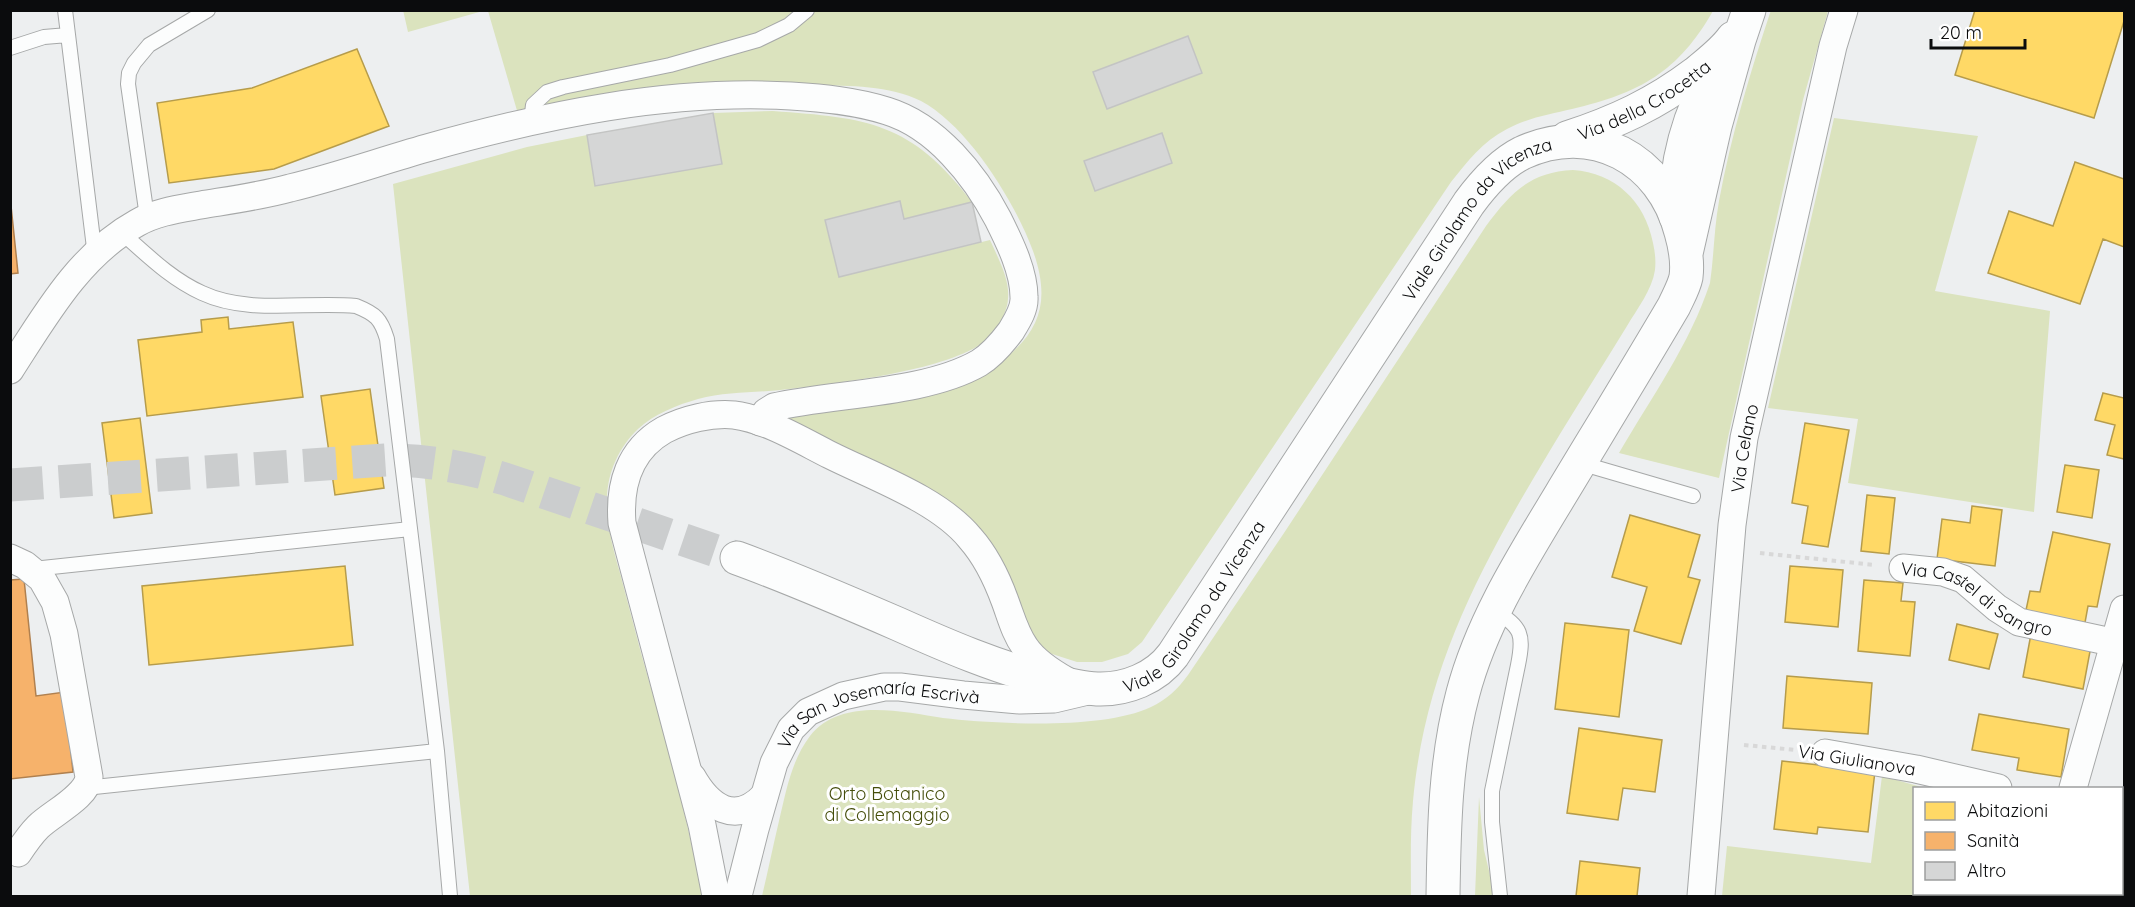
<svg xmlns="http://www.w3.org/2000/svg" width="2135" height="907" font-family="Quicksand,sans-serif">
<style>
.green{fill:#dbe3be}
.homes{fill:#ffd966;stroke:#b69c4b;stroke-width:1.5}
.health{fill:#f6b26b;stroke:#b0804f;stroke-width:1.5}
.building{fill:#d5d6d6;stroke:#c3c4c3;stroke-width:1.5}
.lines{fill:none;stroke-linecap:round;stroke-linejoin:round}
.secondary-tunnel{stroke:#cbcdce;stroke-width:33;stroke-dasharray:33 16;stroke-linecap:butt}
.lane-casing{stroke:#a6a8a8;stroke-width:16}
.street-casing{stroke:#a6a8a8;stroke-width:29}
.secondary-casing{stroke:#a6a8a8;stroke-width:35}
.path{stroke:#d8d8d8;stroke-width:4;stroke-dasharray:4.5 4.5;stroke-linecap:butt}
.lane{stroke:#fcfdfd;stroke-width:14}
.street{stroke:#fcfdfd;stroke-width:27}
.secondary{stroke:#fcfdfd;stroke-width:33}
.labels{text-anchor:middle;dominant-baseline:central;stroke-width:6;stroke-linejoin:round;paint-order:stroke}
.street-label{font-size:18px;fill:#0b0c0d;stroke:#fff}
.park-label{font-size:18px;fill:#454e0b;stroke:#fff}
</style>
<rect width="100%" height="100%" fill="#edeff0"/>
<path class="green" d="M403,10h80v1l-75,21z
M1771,10l57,1 -25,89 -84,378 -100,-25c32,-55 71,-109 91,-170 4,-27 4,-55 9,-82 12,-65 31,-128 52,-191z
M488,11h1225c-35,61 -73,82 -141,98 -21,5 -45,9 -65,20 -24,12 -40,33 -56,53l-309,460 -14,12 -26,8h-25l-28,-9 -12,-11 -8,-13 -29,-71 -209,-133 -3,-8 205,-50c46,-31 59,-63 40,-116 -18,-49 -65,-125 -112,-150 -32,-16 -71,-15 -106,-16 -26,0 -52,-3 -77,-1 -24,2 -49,7 -72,10 -50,7 -99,14 -148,20z
M773,111c95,7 138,11 199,91l-68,17 -4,-18 -75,19 14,57 151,-37c8,18 20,39 18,59 -1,16 -14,36 -27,45 -40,27 -142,39 -192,45 -30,4 -61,2 -91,10 -21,6 -44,15 -60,30 -19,18 -30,43 -31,68 -1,26 6,52 13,76 7,27 14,53 21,80 23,80 46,161 61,243h-232l-77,-712 134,-37 60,-12 8,50 127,-21 -9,-51z
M1834,118l144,18 -43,155 115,20 -16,201 -186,-29 10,-64 -90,-11z
M1573,170c42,3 72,31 80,73 2,9 3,17 2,27 -3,20 -18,39 -28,56 -22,36 -45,72 -67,108 -72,119 -134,226 -147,367 -3,32 -2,64 -2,95h-649c6,-25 11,-50 17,-75 7,-29 12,-60 31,-85 31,-39 92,-24 133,-18 53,6 160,12 208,-11 15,-7 27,-18 37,-32l96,-142 202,-307c24,-32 43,-54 87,-56z
M1882,776l43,12h-11v106h100l-1,2h-291l5,-50 144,17z
M1479,797l5,53 11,46h-20z"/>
<path class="homes" d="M1975,10h149v11l-30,97 -139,-43z
M357,49l32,77 -115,43 -105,14 -12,-80 95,-15z
M2075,162l49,17v68l-21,-8 -23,65 -92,-31 21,-62 44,15z
M228,317l1,12 64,-7 10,75 -156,19 -9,-76 64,-8 -1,-12z
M370,389l14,99 -49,7 -14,-99z
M2103,393l21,5v61l-17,-4 8,-30 -20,-5z
M140,418l12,95 -38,5 -12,-95z
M1805,423l44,7 -21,117 -26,-4 6,-37 -16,-3z
M2065,465l34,5 -7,48 -35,-6z
M1867,495l28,3 -6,56 -28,-3z
M1972,506l30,4 -7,56 -58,-7 5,-40 28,4z
M1630,515l70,20 -12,42 12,3 -19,64 -47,-13 13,-44 -35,-10z
M2053,532l57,12 -13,63 -9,-1 -4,22 -59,-13 5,-24 10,1z
M345,566l8,79 -204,20 -7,-79z
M1790,566l53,4 -5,57 -53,-5z
M1864,580l39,3 -2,18 14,1 -5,54 -52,-5z
M1565,623l64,7 -10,87 -64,-8z
M1957,624l41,10 -9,35 -40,-9z
M2031,634l60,12 -8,43 -60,-12z
M1787,676l85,7 -4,51 -85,-6z
M1979,714l90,15 -8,48 -44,-7 2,-12 -47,-8z
M1579,728l83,12 -7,52 -32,-4 -5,32 -51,-7z
M1782,761l93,10 -7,61 -50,-5 -1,7 -43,-5z
M1580,861l60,7 -3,28h-61z"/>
<path class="health" d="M10,196l8,77 -8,1z
M24,579l12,117 29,-4 8,80 -63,7v-199z"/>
<path class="building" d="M1188,36l14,37 -95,36 -14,-37z
M713,113l9,51 -127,22 -8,-51z
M1162,133l10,30 -77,28 -11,-30z
M900,201l4,18 68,-17 9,40 -142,35 -14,-57z"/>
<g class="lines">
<path class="secondary-tunnel" d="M10,485l376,-25c41,0 79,7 119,19l232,79"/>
<defs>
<path id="lane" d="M65,10l30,246
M10,48l34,-11 24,-2
M531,122l2,-17 14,-13 16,-5 107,-22 88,-25 31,-15 18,-15
M147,217l-19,-133 1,-11 5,-10 15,-18 59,-35
M122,233c25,22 49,46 80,60 47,22 105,8 154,13 20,8 25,13 31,33l50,412 13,145
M1580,463l113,33
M33,569l377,-40
M1495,611c27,16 29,24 23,54l-26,126v31l8,74
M85,788l352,-37"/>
<g id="street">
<path d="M10,370c35,-54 69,-115 127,-147 19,-11 42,-14 64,-18 30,-5 60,-9 89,-17 46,-11 91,-27 137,-40 117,-33 242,-59 364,-52 32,2 65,5 96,15 49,15 88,64 111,108 11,22 26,52 26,78 1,12 -7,24 -13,34 -9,12 -19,24 -32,32 -54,31 -144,30 -205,44l-8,5 -6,10"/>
<path d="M10,558l15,7 17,14 13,23 9,32 25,143c-2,20 -37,36 -51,50 -8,8 -14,17 -20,26"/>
<path id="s1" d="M1903,568l40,4 20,7 34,29 22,14 97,21"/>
<path d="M1825,753l91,16 82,19"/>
<path d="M692,777c17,30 43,49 72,19"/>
<path d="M2073,788l51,-179"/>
<path d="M716,896l-14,-71 -80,-302c-3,-38 7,-73 42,-93 21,-11 47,-17 70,-15 32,4 68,26 96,40 44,22 109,45 140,83 16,18 27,41 35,63 6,16 10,32 20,46 10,15 26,25 42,34"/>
<path id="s2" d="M738,896l17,-67 19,-66 17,-34 17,-17 35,-16 41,-9h16l63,8 57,5 34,-1 38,-9"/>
<path id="s3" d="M1701,896l31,-371 12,-87 89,-392 11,-36"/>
<path d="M2037,896l1,-2"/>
</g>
<g id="secondary">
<path id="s4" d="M1567,138c49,-16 88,-34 129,-65 13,-11 27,-21 37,-35"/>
<path d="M1676,217c-2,-56 14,-107 42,-155"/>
<path d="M1687,249l28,-123 24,-86 10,-30"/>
<path id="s5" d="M737,558c55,20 108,43 161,66 49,22 98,43 150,56 16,4 32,8 49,9 29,1 59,-11 76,-34l296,-452c14,-19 31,-39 53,-50 70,-33 140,6 159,79 4,14 7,30 5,45 -2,10 -8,20 -12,29 -37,63 -75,125 -113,188 -38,63 -79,127 -98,199 -18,67 -19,135 -20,203"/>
</g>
</defs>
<use href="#lane" class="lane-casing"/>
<use href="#street" class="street-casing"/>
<use href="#secondary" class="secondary-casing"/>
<path class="path" d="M1760,553l115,12
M1744,745l52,5"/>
<use href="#lane" class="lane"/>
<use href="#street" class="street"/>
<use href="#secondary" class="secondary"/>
</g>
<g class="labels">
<g class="street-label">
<text stroke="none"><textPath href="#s4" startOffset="86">Via della Crocetta</textPath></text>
<text stroke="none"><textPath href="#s5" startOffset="1006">Viale Girolamo da Vicenza</textPath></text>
<text stroke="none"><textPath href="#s3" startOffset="450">Via Celano</textPath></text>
<text stroke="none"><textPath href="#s1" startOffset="82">Via Castel di Sangro</textPath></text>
<text stroke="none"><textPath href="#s5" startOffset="520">Viale Girolamo da Vicenza</textPath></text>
<text stroke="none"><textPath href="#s2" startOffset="266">Via San Josemaría Escrivà</textPath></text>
<text transform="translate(1857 760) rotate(9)">Via Giulianova</text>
</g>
<g class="park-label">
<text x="887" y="793">Orto Botanico<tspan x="887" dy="21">di Collemaggio</tspan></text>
</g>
</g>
<rect width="2135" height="907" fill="none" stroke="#0b0c0d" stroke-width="24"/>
<rect x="1913" y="787" width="210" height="108" fill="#ffffff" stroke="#9d9e9e" stroke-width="1.5"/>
<rect x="1925" y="802" width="30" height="18" fill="#ffd966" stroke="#9d9e9e" stroke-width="1.5"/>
<text x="1967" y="817" font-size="18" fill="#0b0c0d">Abitazioni</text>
<rect x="1925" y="832" width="30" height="18" fill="#f6b26b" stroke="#9d9e9e" stroke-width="1.5"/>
<text x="1967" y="847" font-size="18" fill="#0b0c0d">Sanità</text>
<rect x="1925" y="862" width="30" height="18" fill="#d5d6d6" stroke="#9d9e9e" stroke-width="1.5"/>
<text x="1967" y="877" font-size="18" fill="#0b0c0d">Altro</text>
<path d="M1931 39v9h94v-9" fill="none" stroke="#0b0c0d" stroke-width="3"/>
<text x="1940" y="39" font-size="18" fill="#0b0c0d" stroke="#ffffff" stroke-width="4.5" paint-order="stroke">20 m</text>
</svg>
